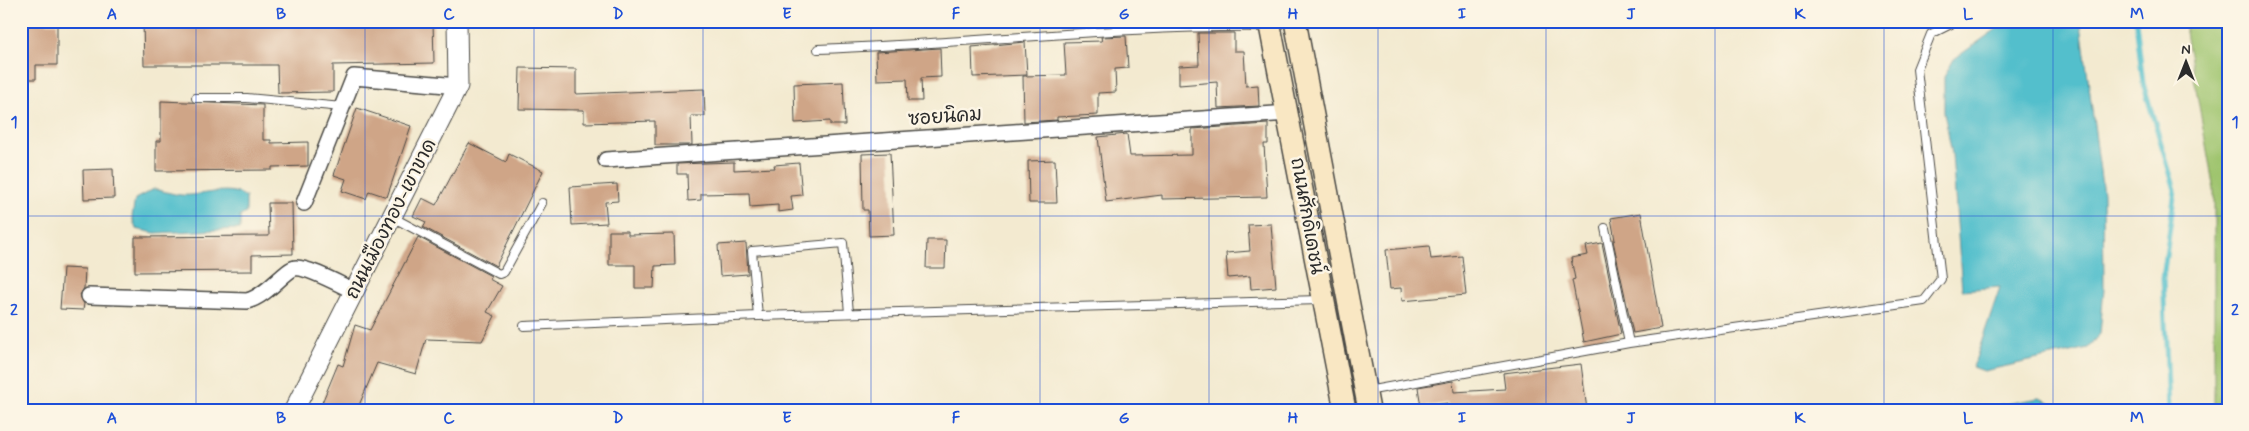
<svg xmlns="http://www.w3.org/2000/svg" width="2249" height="431" font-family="Mynerve,'Playpen Sans Thai',sans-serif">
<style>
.green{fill:#9fc46e;stroke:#65784c}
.water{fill:#53bfcc;stroke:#3f757c}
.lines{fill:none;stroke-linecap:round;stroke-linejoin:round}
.stream{stroke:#53bfcc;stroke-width:5}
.building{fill:#cfa587}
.service-casing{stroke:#494844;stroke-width:10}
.minor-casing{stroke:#494844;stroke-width:18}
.tertiary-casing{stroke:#494844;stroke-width:21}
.secondary-casing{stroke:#494844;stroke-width:24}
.service{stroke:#fff;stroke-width:8}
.minor{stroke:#fff;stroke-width:15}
.tertiary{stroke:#fff;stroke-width:19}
.secondary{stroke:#f9e7c3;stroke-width:21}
.grid{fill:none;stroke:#1d4ed8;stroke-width:1;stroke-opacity:0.55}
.labels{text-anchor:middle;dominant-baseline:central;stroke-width:5;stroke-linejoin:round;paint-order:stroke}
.street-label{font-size:19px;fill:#2b2b2b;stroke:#fcf5e5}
.neatline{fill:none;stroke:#1d4ed8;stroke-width:2}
.grid-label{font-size:16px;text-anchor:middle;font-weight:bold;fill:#1d4ed8}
</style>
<rect width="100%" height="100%" fill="#fcf5e5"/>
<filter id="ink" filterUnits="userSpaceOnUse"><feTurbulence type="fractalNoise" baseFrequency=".02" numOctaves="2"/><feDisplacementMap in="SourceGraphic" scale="10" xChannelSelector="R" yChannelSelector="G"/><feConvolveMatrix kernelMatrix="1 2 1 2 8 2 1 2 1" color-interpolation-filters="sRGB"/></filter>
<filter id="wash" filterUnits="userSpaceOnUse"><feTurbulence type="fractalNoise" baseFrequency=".0096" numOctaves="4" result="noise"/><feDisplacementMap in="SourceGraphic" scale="20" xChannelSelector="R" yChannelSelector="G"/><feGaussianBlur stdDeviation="1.12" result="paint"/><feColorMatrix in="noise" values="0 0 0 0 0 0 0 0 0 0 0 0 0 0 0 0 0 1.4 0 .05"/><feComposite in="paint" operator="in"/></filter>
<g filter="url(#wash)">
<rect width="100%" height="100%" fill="#f3ead0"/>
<path class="green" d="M2184,21h44v389h-14v-220z"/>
<path class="water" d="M2031,21h45l5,3 22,170 1,94 -4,46 -12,14 -104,23 -11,-4 27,-80 -38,3 -10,-136 -8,-42v-35l10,-18 44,-31z
M154,189c9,2 18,5 27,6 20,2 47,-11 65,2v16l-6,3v13l-85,4 -19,-4 -4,-12 3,-18z
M2039,398l31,12h-77l6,-5z"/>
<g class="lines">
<path class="stream" d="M2136,21l7,62 32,107 -12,88 6,132"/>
</g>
<g id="blocks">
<path class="building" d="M143,21h290l1,42 -101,2v27l-55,1 -1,-28h-133z
M21,23h36v42h-21v14h-15z
M1198,33h36v18h10l2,35 12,-1 1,21 -41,2 -1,-26 -38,3v-19l20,-1z
M1126,36l2,32 -13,1 1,23 -18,1v22l-41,2v3l-33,2 -1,-46 43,-1 -2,-33 38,-1 -1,-4z
M1025,42l2,33 -54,2 -1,-30z
M940,48l1,29 -20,1 1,23h-14l-1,-22 -30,1 -1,-28z
M520,68l56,1v25l128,-5 1,27h-14l1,29h-37v-24l-71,2v-13l-65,-1z
M843,82l2,43h-15v-4l-35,2 -1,-39z
M161,101l102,4v35h8v3l37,-1v24l-36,1v3l-116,1v-30h5z
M357,108l54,18 -24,71 -18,-6 -3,8 -24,-8 4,-12 -12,-4z
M1268,124v20h-4l3,53 -105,2v-4l-56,7 -8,-65 29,-3 3,22 62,-1v-26z
M469,143l37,19 3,-8 34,17 -47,95 -73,-39 3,-5 -13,-6 9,-18 14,7z
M890,153l4,82 -25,1 -1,-26h-5l-1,-56z
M1055,160l2,43h-28l-1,-42z
M734,162v8l41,-2 -1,-3 25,-2 3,32 -11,1 2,14 -15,2v-7l-28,2 -1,-14 -48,1v6l-13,1 -1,-27h-10v-10z
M113,169l1,29 -30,1 -1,-29z
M617,184l1,17 -13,1 2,21 -35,2 -2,-38z
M268,203h24l1,51 -41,1v16l-117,1v-35l134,-1z
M1641,213l20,115 -28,5 -20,-92 2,-1 -4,-22z
M1271,224l5,63 -25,2 -1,-13 -22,2 -2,-25 24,-2 -2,-26z
M609,231h19v4l46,-1 1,31 -20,1 -1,22h-19v-23h-26z
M418,237l73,39 -2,3 13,7 -15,26 8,4 -13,25 -56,-2 -10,35 -39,-11 -20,47h-38l19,-46 5,2 12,-41 15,5z
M927,240h19l-1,28h-19z
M746,243l2,31 -28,2 -2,-31z
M1602,243l19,91 -37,8 -12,-62 3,-1 -4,-21 17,-3 -2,-9z
M1429,246l2,13 31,-3 4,39 -64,6 -1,-13 -11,1 -4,-39z
M63,268l22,1 -1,19 -4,7 4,9 -1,6 -23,-1z
M1581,364l6,46h-139l-1,-7 -26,4 -3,-20 35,-6 1,11 51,-3 -2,-16z"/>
</g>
</g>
<g filter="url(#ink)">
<use href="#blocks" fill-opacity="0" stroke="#494844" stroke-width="1"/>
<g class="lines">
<defs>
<path id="service" d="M818,49c150,-5 300,-24 450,-22
M196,98h51l95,9
M392,217l107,57 5,-2 38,-69
M1605,228l24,115
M758,316l-6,-65 91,-8 6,70
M524,326l234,-10 563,-16
M1367,391l262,-48 295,-42 17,-22 -24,-210 14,-35 26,-13"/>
<path id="minor" d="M606,160l682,-47
M304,203l50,-126 104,9
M89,296l158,5c20,-5 38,-31 48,-33 11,-2 48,18 59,23"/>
<path id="tertiary" d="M294,410l164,-324 -1,-65"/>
<path id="secondary" d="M1269,21l76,389
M1295,21l74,389"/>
</defs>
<use href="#service" class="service-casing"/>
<use href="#minor" class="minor-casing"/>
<use href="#tertiary" class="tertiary-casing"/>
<use href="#secondary" class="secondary-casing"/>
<use href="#service" class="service"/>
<use href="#minor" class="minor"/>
<use href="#tertiary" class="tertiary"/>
<use href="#secondary" class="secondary"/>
</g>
</g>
<path class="grid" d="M196,21v389M365,21v389M534,21v389M703,21v389M871,21v389M1040,21v389M1209,21v389M1378,21v389M1546,21v389M1715,21v389M1884,21v389M2053,21v389M21,216h2207"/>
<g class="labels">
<g class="street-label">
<text transform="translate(945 117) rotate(-4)">ซอยนิคม</text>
<text transform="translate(1307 216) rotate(80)">ถนนศักดิเดชน์</text>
<text transform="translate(391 219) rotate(-63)">ถนนเมืองทอง-เขาขาด</text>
</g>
</g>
<rect width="2249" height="431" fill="none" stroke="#fcf5e5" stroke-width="55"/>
<g transform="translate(2186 62)" stroke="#fcf5e5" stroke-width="4" paint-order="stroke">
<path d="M0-4L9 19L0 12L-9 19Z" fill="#2b2b2b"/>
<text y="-8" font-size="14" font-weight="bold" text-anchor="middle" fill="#2b2b2b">N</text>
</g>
<rect x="28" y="28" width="2194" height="376" class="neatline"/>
<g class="grid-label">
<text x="112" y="19">A</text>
<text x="281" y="19">B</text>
<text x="449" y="19">C</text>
<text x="618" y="19">D</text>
<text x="787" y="19">E</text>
<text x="956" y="19">F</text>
<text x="1124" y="19">G</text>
<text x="1293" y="19">H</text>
<text x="1462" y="19">I</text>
<text x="1631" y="19">J</text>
<text x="1800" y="19">K</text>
<text x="1968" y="19">L</text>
<text x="2137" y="19">M</text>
<text x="14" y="127">1</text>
<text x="2235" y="127">1</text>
<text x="14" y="315">2</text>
<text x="2235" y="315">2</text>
<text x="112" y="423">A</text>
<text x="281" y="423">B</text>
<text x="449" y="423">C</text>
<text x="618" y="423">D</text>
<text x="787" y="423">E</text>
<text x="956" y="423">F</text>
<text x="1124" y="423">G</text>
<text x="1293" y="423">H</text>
<text x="1462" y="423">I</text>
<text x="1631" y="423">J</text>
<text x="1800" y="423">K</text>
<text x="1968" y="423">L</text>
<text x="2137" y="423">M</text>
</g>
</svg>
